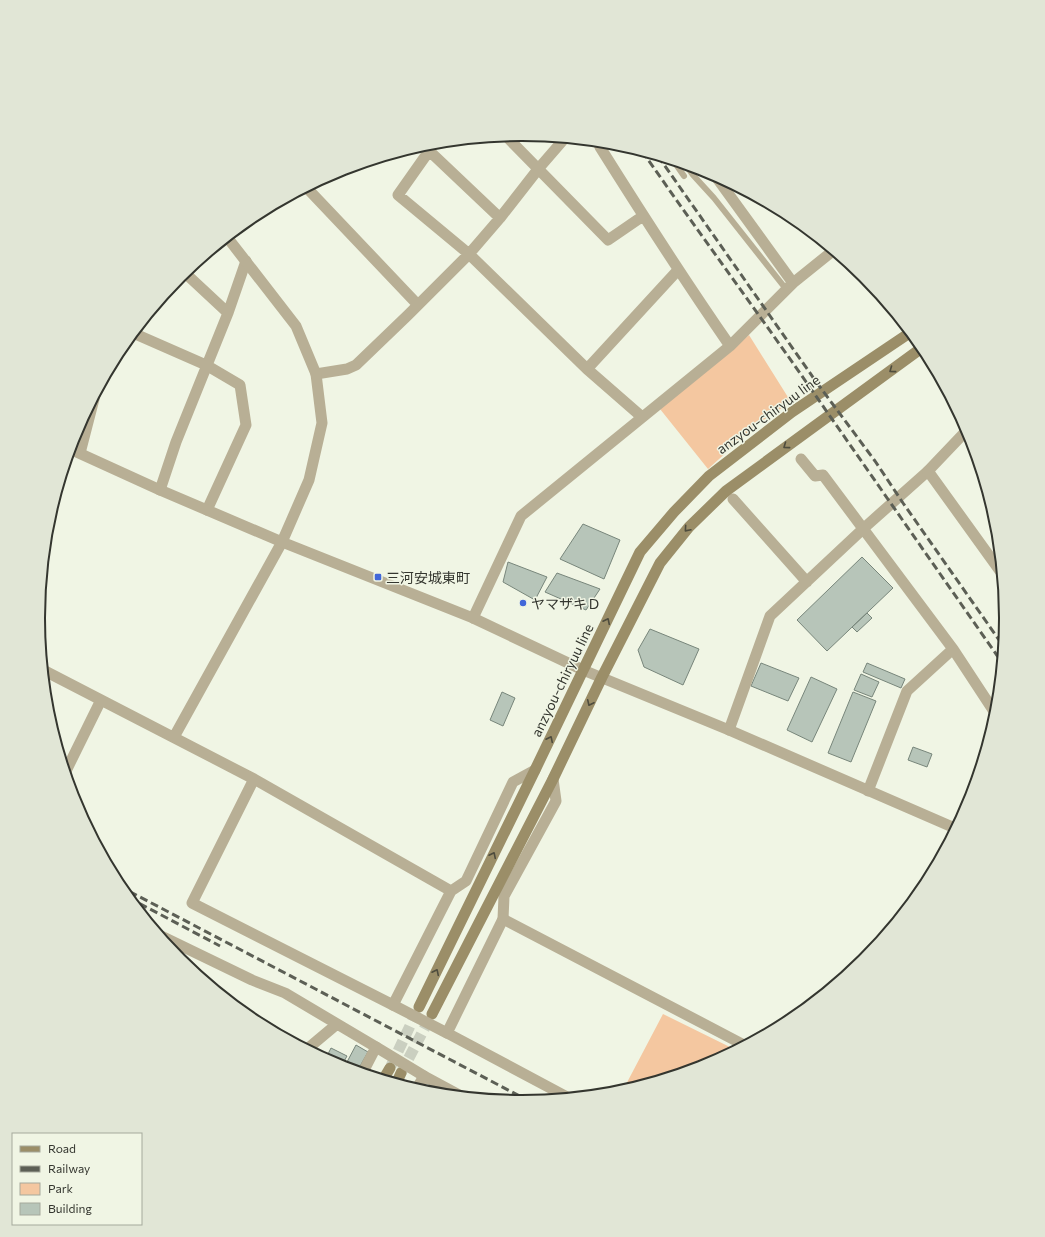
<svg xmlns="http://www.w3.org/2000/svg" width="1045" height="1237" font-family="Commissioner,'Noto Sans JP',sans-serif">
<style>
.green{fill:#f4c7a0}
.building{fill:#b7c5b9;stroke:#78867b}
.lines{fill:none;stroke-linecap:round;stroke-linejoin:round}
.secondary-tunnel{stroke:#cacfc0;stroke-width:11;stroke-dasharray:11 5.5;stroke-linecap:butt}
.service{stroke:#b8af95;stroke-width:6}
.minor{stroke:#b8af95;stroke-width:11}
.tertiary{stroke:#b8af95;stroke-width:11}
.secondary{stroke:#9b8e68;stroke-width:11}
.rail{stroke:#5c5f55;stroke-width:3;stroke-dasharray:8 4;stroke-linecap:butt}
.minor-bridge{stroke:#b8af95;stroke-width:11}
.oneway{stroke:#4e4c3d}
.poi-dot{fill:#4167d9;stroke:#f0f5e4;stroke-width:1.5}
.labels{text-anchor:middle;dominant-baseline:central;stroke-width:3;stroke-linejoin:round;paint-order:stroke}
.street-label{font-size:14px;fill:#34362f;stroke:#f0f5e4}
.poi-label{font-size:14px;fill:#34362f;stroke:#f0f5e4;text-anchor:start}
.rim{fill:none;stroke:#34362f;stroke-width:2}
</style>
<rect width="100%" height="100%" fill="#f0f5e4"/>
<path class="green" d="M749,335l42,67 -32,21 -51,46 -48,-60z
M663,1014l73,36 -1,2 -27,14 -86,26z"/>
<path class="building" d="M583,524l37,16 -16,39 -44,-20z
M862,557l31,31 -66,63 -30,-31z
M508,562l39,15 -12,23 -32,-18z
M557,573l43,16 -14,21 -41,-18z
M867,613l5,5 -15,14 -5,-5z
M650,629l49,20 -16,36 -39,-18 -6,-17z
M761,663l38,15 -11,23 -37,-15z
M867,663l38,16 -4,9 -38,-16z
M861,674l18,8 -7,15 -18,-7z
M811,677l26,12 -25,53 -25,-12z
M502,692l13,6 -12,28 -13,-6z
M853,692l23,9 -25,61 -23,-9z
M913,747l19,7 -5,13 -19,-7z
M356,1045l12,7 -9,16 -12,-6z
M331,1048l16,8 -6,11 -16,-7z"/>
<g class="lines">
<path class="secondary-tunnel" d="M391,1066l27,-57
M401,1073l31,-59"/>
<path class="service" d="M673,160l11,16
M685,164l8,11 21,23 72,91"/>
<path class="minor" d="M506,136l102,104 35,-24
M598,141l2,6c42,67 85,134 130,199
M423,145l77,73
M429,151l-31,44 71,59 118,115 55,48
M714,174l79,109
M306,187l112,118
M184,272l44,41
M133,333l73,32 34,20 6,40 -39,85
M587,369l91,-99
M316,374l31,-5 9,-4 52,-50 61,-61 31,-36 39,-50 26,-30
M80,453l15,-58
M801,459l14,17 8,-1 130,174 44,67
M160,490l16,-48 52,-129 18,-52
M733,499l74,83
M473,618l48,-102 209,-170 63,-63 41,-33
M43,670l211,109 197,112
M729,730l41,-114 94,-88 64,-57
M174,737l108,-195
M65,773l36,-73
M254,779l-62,124 201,102 58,-114 15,-10 47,-99 22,-12
M553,779l3,22 -52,95 -1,23 -56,114 122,65
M868,791l39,-100 46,-42
M159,935l93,45 33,13 91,54 -14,27
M306,1050l31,-26
M416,1090l8,-14 39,21"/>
<path class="tertiary" d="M227,237l69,89 20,48 6,49 -13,57 -27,62
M968,429l-40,42 75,104
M70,449l90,41 122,52 191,76 110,52 146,60 228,99
M503,919l243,127"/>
<path class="secondary" d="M419,1007l116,-237 105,-218 34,-40 35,-36 83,-64 119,-80
M432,1014l121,-235 49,-102 58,-114 29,-36 37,-36 197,-144
M383,1080l7,-12
M396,1084l5,-11"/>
<path class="rail" d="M642,151l40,57 106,148 215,308
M658,156l159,227 58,78 28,42 101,144
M119,886l412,216
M129,898l91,48"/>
<path class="minor-bridge" d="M393,1005l54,28
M376,1047l48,29"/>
</g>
<defs><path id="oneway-chevron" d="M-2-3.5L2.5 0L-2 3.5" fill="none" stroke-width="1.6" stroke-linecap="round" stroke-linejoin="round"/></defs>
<g class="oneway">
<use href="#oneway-chevron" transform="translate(892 370) rotate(144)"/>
<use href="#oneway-chevron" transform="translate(786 446) rotate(144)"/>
<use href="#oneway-chevron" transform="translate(687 529) rotate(131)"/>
<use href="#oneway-chevron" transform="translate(607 621) rotate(-64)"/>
<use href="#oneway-chevron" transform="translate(590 703) rotate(115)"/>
<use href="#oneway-chevron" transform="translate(550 739) rotate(-64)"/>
<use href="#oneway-chevron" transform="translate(493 855) rotate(-64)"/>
<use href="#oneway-chevron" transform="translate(436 972) rotate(-64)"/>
</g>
<g class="poi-dot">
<rect x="374" y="573" width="8" height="8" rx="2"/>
<circle cx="523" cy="603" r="4"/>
</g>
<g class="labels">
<g class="street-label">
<text transform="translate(768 414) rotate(-36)">anzyou-chiryuu line</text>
<text transform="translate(562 680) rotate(-64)">anzyou-chiryuu line</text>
</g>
<g class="poi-label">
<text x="386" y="577">三河安城東町</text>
<text x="531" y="603">ヤマザキＤ</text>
</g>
</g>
<path d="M0 0H1045V1237H0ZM45 618a477 477 0 1 1 954 0a477 477 0 1 1-954 0Z" fill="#e1e6d6" fill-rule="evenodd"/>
<path class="rim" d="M45 618a477 477 0 1 1 954 0a477 477 0 1 1-954 0Z"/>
<rect x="12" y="1133" width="130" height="92" fill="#f0f5e4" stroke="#a5a99c"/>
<rect x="20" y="1146" width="20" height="6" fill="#9b8e68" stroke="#a5a99c"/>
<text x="48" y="1153" font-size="12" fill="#34362f">Road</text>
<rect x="20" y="1166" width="20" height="6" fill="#5c5f55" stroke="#a5a99c"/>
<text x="48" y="1173" font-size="12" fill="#34362f">Railway</text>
<rect x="20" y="1183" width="20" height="12" fill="#f4c7a0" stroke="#a5a99c"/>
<text x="48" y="1193" font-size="12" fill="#34362f">Park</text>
<rect x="20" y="1203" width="20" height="12" fill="#b7c5b9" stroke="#a5a99c"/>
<text x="48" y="1213" font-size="12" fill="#34362f">Building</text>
</svg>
